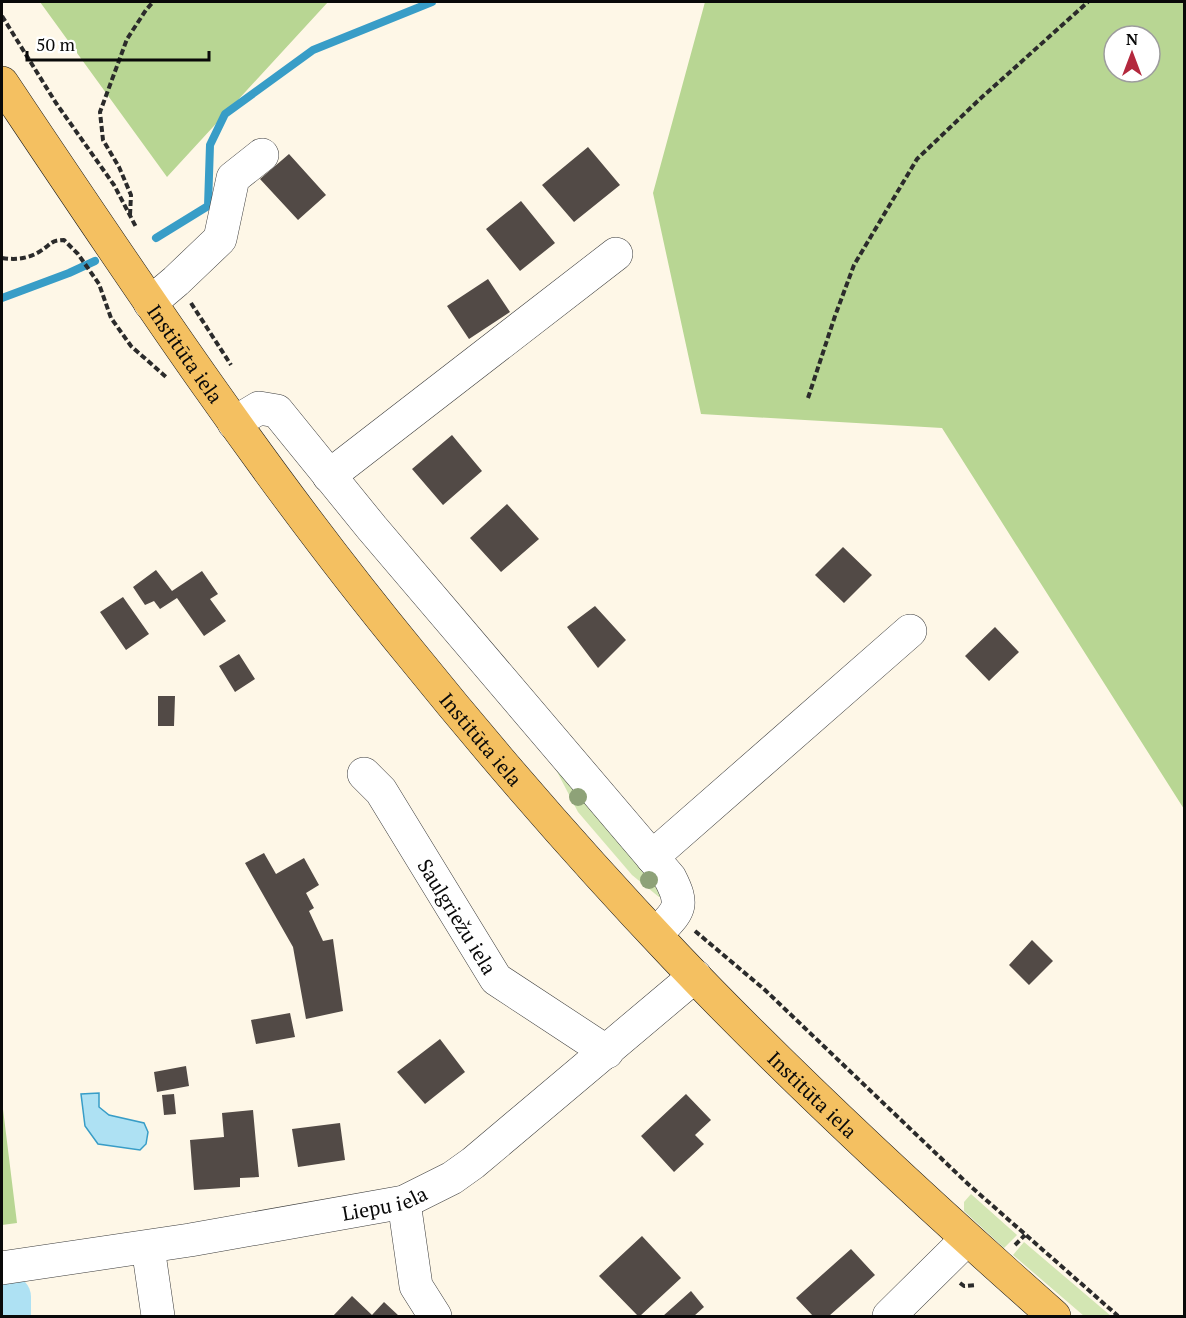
<svg xmlns="http://www.w3.org/2000/svg" width="1186" height="1318" font-family="'PT Serif',serif">
<style>
.green{fill:#d3e6b3}
.forest{fill:#b8d693;fill-rule:evenodd}
.water{fill:#aee1f3;stroke:#389dc7;stroke-width:1.5}
.lines{fill:none;stroke-linecap:round;stroke-linejoin:round}
.stream{stroke:#389dc7;stroke-width:8}
.river{stroke:#aee1f3;stroke-width:44}
.building{fill:#524a46}
.minor-casing{stroke:#3c3c3c;stroke-width:34}
.major-casing{stroke:#1a1a1a;stroke-width:34}
.path{stroke:#2b2b2b;stroke-width:4;stroke-dasharray:6 3;stroke-linecap:butt}
.minor{stroke:#fff;stroke-width:33}
.major{stroke:#f4c061;stroke-width:33}
.tree{fill:#8ea278}
.labels{text-anchor:middle;dominant-baseline:central;stroke-width:6;stroke-linejoin:round;paint-order:stroke}
.street-label{font-size:20px;fill:#090909;stroke:#fff}
</style>
<rect width="100%" height="100%" fill="#fef7e7"/>
<path class="green" d="M552,762l113,135h-6l-27,-22 -54,-63z
M971,1194l46,41 -13,13 -40,-37v-9z
M1024,1242l87,74h-27l-71,-61z"/>
<path class="forest" d="M40,2h288l-161,175z
M705,2h479v807l-242,-381 -241,-14 -48,-221zM1114,36h36v36h-36z
M2,1101l15,122 -15,2z"/>
<path class="water" d="M99,1093v14l10,8 35,8 4,9 -2,12 -6,6 -42,-6 -13,-18 -4,-32z"/>
<g class="lines">
<path class="stream" d="M156,238l52,-32 2,-61 15,-31 88,-64 119,-48
M2,298l67,-25 26,-12"/>
<path class="river" d="M9,1297v19"/>
</g>
<path class="building" d="M588,147l32,38 -46,37 -32,-37z
M289,154l37,41 -28,25 -38,-41z
M521,201l34,42 -35,28 -34,-42z
M488,279l22,33 -41,27 -22,-33z
M452,435l30,36 -39,34 -31,-36z
M507,504l32,35 -38,33 -31,-34z
M843,547l29,28 -28,28 -29,-28z
M156,570l16,21 30,-20 16,23 -8,5 16,22 -22,15 -27,-38 -17,11 -6,-8 -9,4 -12,-18z
M123,597l26,37 -23,16 -26,-38z
M595,606l31,34 -28,28 -31,-41z
M995,627l24,25 -30,29 -24,-25z
M239,654l16,25 -20,13 -16,-26z
M158,696h17l-1,30h-16z
M264,853l12,21 28,-16 15,27 -13,8 8,15 -5,3 14,30 10,-2 10,72 -37,8 -13,-72 -48,-84z
M1032,940l21,21 -24,24 -20,-20z
M290,1013l5,24 -39,7 -5,-24z
M440,1039l25,33 -40,32 -28,-32z
M186,1066l3,20 -32,6 -3,-20z
M174,1094l2,20 -12,1 -2,-20z
M686,1094l25,26 -16,15 9,9 -30,28 -33,-36z
M253,1110l6,67 -19,1v9l-46,3 -4,-50 34,-3 -2,-24z
M340,1123l5,37 -47,7 -6,-38z
M642,1236l39,42 -41,38h-2l-39,-40z
M851,1249l24,26 -46,41h-16l-17,-18z
M691,1291l13,16 -10,9h-31z
M352,1296l20,19 12,-13 15,14h-66z"/>
<g class="lines">
<defs>
<g id="minor">
<path d="M150,303l26,-22 44,-42 13,-61 29,-23"/>
<path d="M234,423l25,-15 18,3 95,117 298,350c16,31 7,33 -14,57"/>
<path d="M329,476l287,-222"/>
<path id="s1" d="M364,774l17,17 115,188 111,73"/>
<path d="M652,857l258,-226"/>
<path d="M404,1202l12,84 19,30"/>
<path d="M148,1247l10,69"/>
<path id="s2" d="M2,1268l188,-28 214,-38 48,-24 21,-15 222,-187"/>
<path d="M889,1316l78,-77"/>
</g>
<g id="major">
<path id="s3" d="M2,83c130,194 260,390 409,571 84,104 172,205 264,302 120,126 249,245 379,360"/>
</g>
</defs>
<use href="#minor" class="minor-casing"/>
<use href="#major" class="major-casing"/>
<path class="path" d="M2,16l54,87 58,82 22,42
M130,215l1,-20 -12,-28 -16,-27 -3,-28 27,-73 19,-29 7,-8
M2,258c13,2 25,1 37,-6 12,-7 11,-12 25,-12l14,14 21,30 12,34 20,28 35,31
M191,303l40,62
M808,398l27,-82 19,-51 63,-106 65,-62 106,-95
M695,931l70,59 203,194 150,132
M1015,1245l10,-10
M960,1283l4,3 12,-1"/>
<use href="#minor" class="minor"/>
<use href="#major" class="major"/>
</g>
<g class="tree">
<circle cx="578" cy="797" r="9"/>
<circle cx="649" cy="880" r="9"/>
</g>
<g class="labels">
<g class="street-label">
<text stroke="none"><textPath href="#s3" startOffset="327">Institūta iela</textPath></text>
<text stroke="none"><textPath href="#s3" startOffset="813">Institūta iela</textPath></text>
<text stroke="none"><textPath href="#s1" startOffset="171">Saulgriežu iela</textPath></text>
<text stroke="none"><textPath href="#s3" startOffset="1299">Institūta iela</textPath></text>
<text stroke="none"><textPath href="#s2" startOffset="388">Liepu iela</textPath></text>
</g>
</g>
<rect width="1186" height="1318" fill="none" stroke="#090909" stroke-width="6"/>
<g transform="translate(1132 54)"><circle r="28" fill="#ffffff" stroke="#9d9d9d" stroke-width="1.5"/>
<path d="M0-4.5L10 22L0 15L-10 22Z" fill="#b3283d"/>
<text y="-9" font-size="16" font-weight="bold" text-anchor="middle" fill="#090909">N</text>
</g>
<path d="M27 51v9h182v-9" fill="none" stroke="#090909" stroke-width="3"/>
<text x="36" y="51" font-size="18" fill="#090909" stroke="#ffffff" stroke-width="4.5" paint-order="stroke">50 m</text>
</svg>
